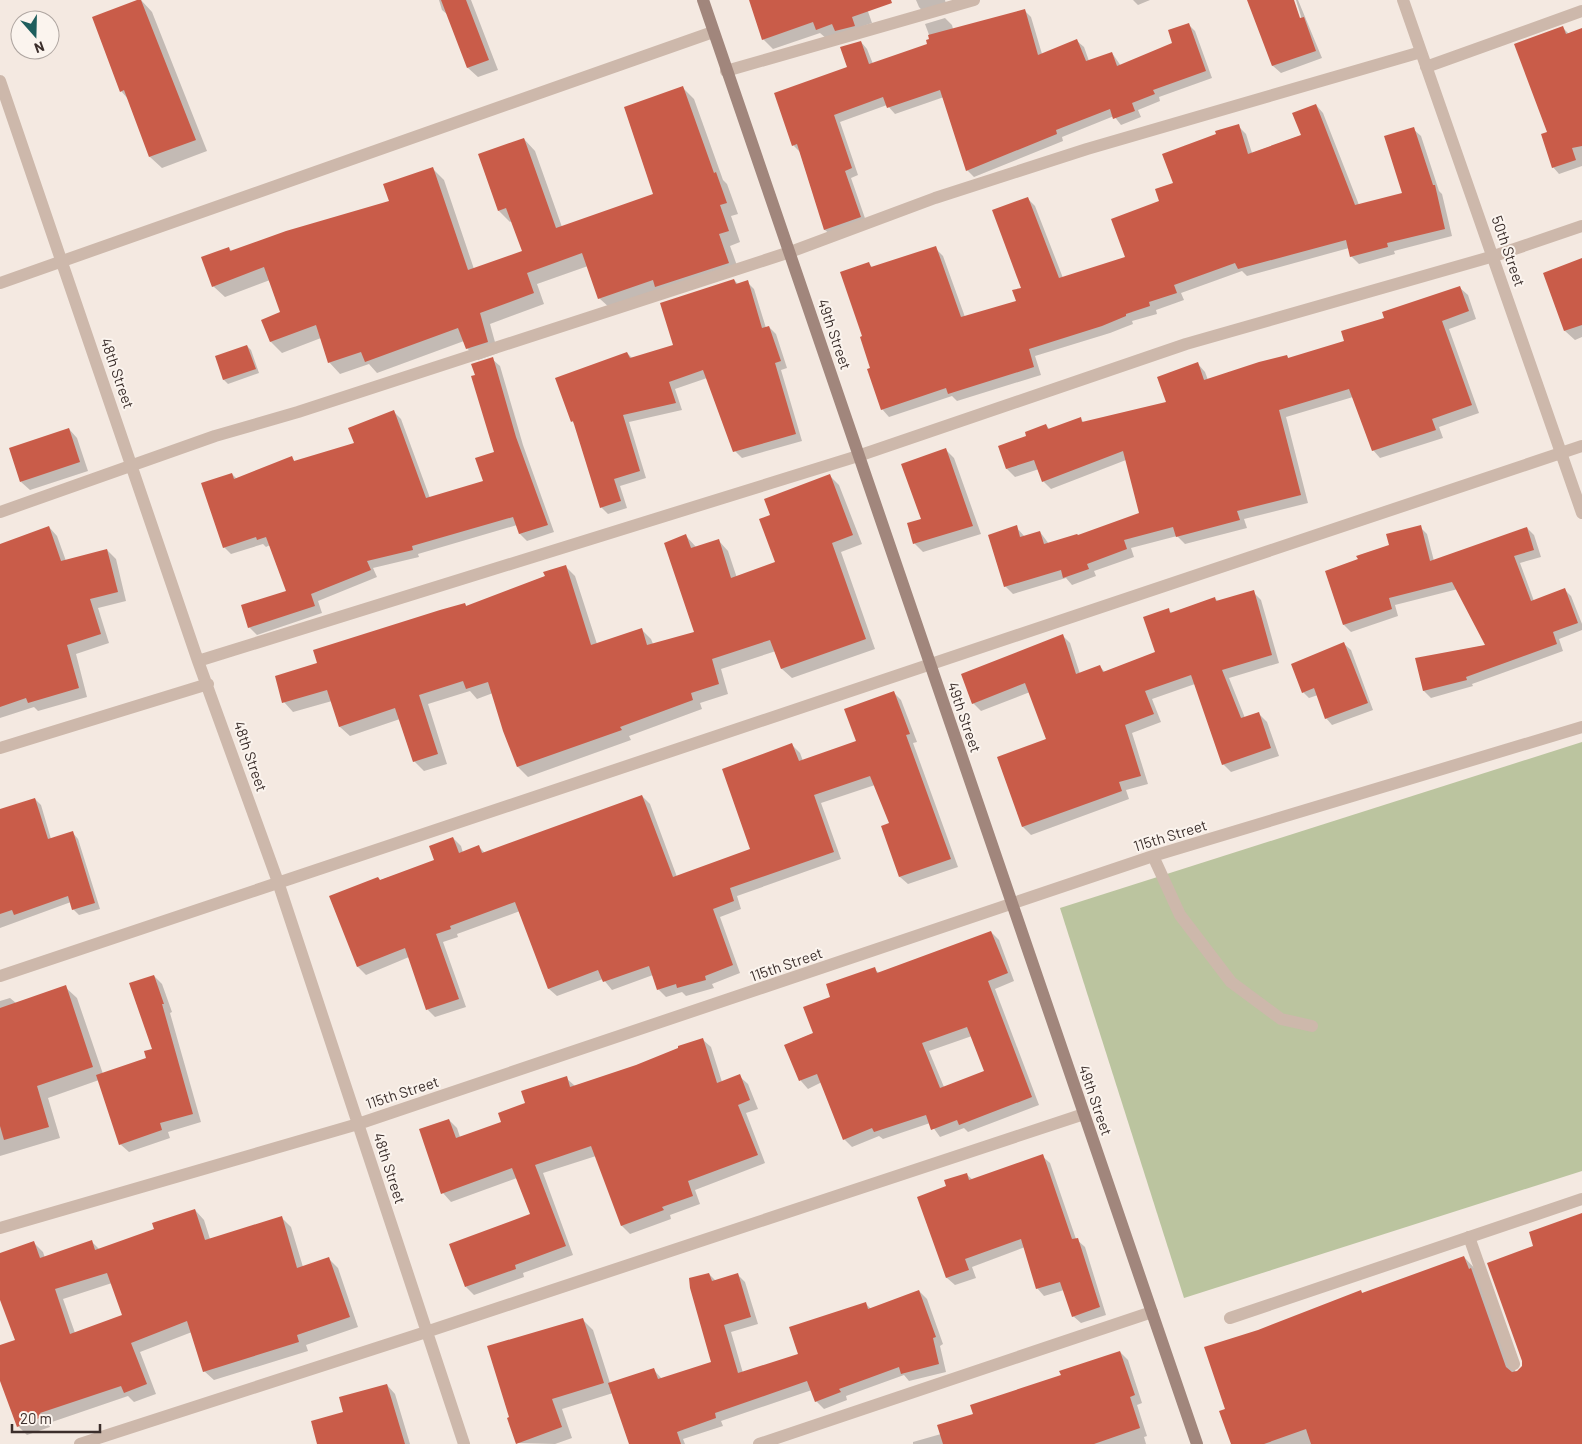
<svg xmlns="http://www.w3.org/2000/svg" width="1582" height="1444" font-family="Barlow,sans-serif">
<style>
.green{fill:#bbc49f}
.shadow{fill:#0003;fill-rule:evenodd}
.building{fill:#c95c49;fill-rule:evenodd}
.lines{fill:none;stroke-linecap:round;stroke-linejoin:round}
.lane{stroke:#cdb8ab;stroke-width:12}
.street{stroke:#cdb8ab;stroke-width:12}
.secondary{stroke:#a1867c;stroke-width:12}
.labels{text-anchor:middle;dominant-baseline:central;stroke-width:4;stroke-linejoin:round;paint-order:stroke}
.street-label{font-size:15px;fill:#3b2e2b;stroke:#fbf4ee}
</style>
<rect width="100%" height="100%" fill="#f4e9e1"/>
<path class="green" d="M1582,742v429l-398,127 -124,-390z"/>
<path class="shadow" d="M141,0l11,12 55,139 -45,17 -12,-11 -21,-57 -8,-9z
M439,0h32l27,70 -20,7 -10,-9 -20,-53 -6,-5z
M750,0h114l8,23 -45,16 -7,-6 -47,16 -10,-10z
M916,0h29l3,11 -20,6 -9,-10z
M1133,0h17l-12,5z
M1248,0h45l8,24 2,-1 -7,-23h2l24,58 -41,15 -8,-7z
M1024,10l7,7 11,37 35,-13 7,6 5,14 23,-8 9,13 52,-22 15,-20 7,7 17,47 -53,19 1,4 -22,9 3,7 -20,8 -7,-9 -52,21 1,4 -89,36 -7,-7 -23,-73 -49,17 -8,-9 -47,17 18,53 -7,3 16,46 -35,12 -7,-6 -25,-78 -7,-7 56,-77 12,-26 6,7 6,15 56,-19 2,-5 -6,-16 20,-6 7,7 2,8z
M1563,28l6,6 13,-4v136l-23,8 -6,-7 -5,-34z
M683,88l11,11 29,81 4,4 11,30 -7,2 9,26 -10,4 10,28 -129,35 -12,-11 -11,-32 -51,18 7,20 -54,20 8,29 -20,7 -11,-12 -3,-7 -87,32 -8,-9 -29,10 -11,-12 -8,-24 -39,15 -11,-11 -8,-22 19,-7 -12,-33 -45,17 -12,-11 16,-38 3,4 159,-50 42,-33 11,11 30,89 49,-17 -11,-31 -2,1 -11,-11 25,-72 11,12 27,76 93,-32z
M1316,105l7,8 36,92 44,-11 10,-65 8,7 18,55 3,3 10,42 -58,15 1,3 -36,10 -8,-8 -2,-8 -102,28 -5,-5 -61,22 3,7 -28,10 1,4 -25,7 1,3 -23,9 -75,23 6,19 -84,26 -5,-5 -63,21 -7,-8 -18,-72 5,-73 4,4 62,-20 8,8 22,61 52,-15 6,-13 4,-91 8,8 28,72 64,-20 47,-75 64,-57 8,8 6,19 50,-18z
M1582,260v77l-7,3 -10,-9 -20,-58z
M734,280l4,4 9,-2 7,7 12,39 3,-1 7,7 11,34 -6,2 21,71 -60,17 -7,-7 -28,-73 -32,11 7,21 -53,12 17,56 -26,8 7,22 -19,6 -7,-7 -26,-82 -3,-4 55,-68 5,5 42,-12z
M1460,288l8,7 8,24 -27,10 30,84 -40,14 4,11 -63,20 -7,-8 -20,-53 -67,20 22,86 -64,16 3,9 -62,16 -8,-8 -46,12 3,9 -40,14 2,5 -24,9 -6,-7 -53,16 -8,-8 11,-59 9,10 15,-5 9,12 29,-8 63,-22 -15,-54 -75,29 -8,-8 -4,-12 -24,8 -8,-8 -7,-22 28,-10 18,-12 4,5 31,-11 3,4 83,-20 31,-39 7,8 3,8 79,-24 2,3 57,-17 40,-23z
M247,346l4,4 8,23 -31,11 -4,-4 -7,-23z
M492,359l8,7 23,79 31,87 -27,9 -7,-7 -3,-9 -99,29 1,3 -46,11 4,9 -59,24 4,12 -65,22 -8,-8 38,-35 -17,-47 -4,2 -3,-3 -32,10 -7,-7 8,-73 5,5 55,-21 3,4 60,-18 39,-32 7,7 29,79 54,-16 11,-29 -18,-78z
M69,429l8,9 11,33 -58,19 -9,-8z
M945,449l9,9 27,76 -58,18 -8,-8 -7,-20 15,-5z
M829,475l10,10 23,59 -21,8 34,97 -83,29 -10,-9 -6,-18 -55,18 7,25 -28,9 2,6 -73,27 2,4 -103,37 -10,-10 -14,-36 -11,-38 -16,6 -7,-8 -42,13 19,60 -23,7 -10,-10 -14,-42 -50,17 -10,-9 -8,-26 -39,11 -9,-10 35,-38 146,-60 2,3 79,-31 19,-10 10,10 22,68 44,-15 10,10 2,5 42,-11 -9,-97 10,11 23,-6 9,10 9,27 40,-16 -6,-46z
M49,527l8,9 9,25 41,-11 9,9 10,42 -28,7 11,35 -33,11 11,43 -49,14 -4,-4 -34,11v-173z
M1420,527l7,7 7,27 93,-33 7,7 7,22 -21,6 14,38 30,-12 7,7 11,28v6l-23,9 4,12 -91,33 1,2 -42,12 -7,-7 -8,-32 71,-14 -29,-56 -63,16 3,11 -47,16 -7,-7 15,-65 31,-14z
M1253,592l8,8 18,63 -50,15 16,40 14,-4 8,8 12,34 -48,16 -8,-8 -28,-80 -43,15 9,23 -29,11 16,51 -22,6 3,9 -98,36 -8,-8 -25,-69 50,-18 -18,-48 -49,19 -8,-8 89,-68 8,8 10,31 20,-7 5,5 52,-20 11,-42 4,3 42,-15 4,3z
M1344,644l7,6 22,60 -41,15 -6,-7 -8,-23 -9,3 -6,-6z
M893,692l8,8 16,42 -4,1 45,124 -50,17 -8,-7 -9,-54 -16,-38 -54,18 20,56 -104,37 4,13 -21,8 20,56 -28,11 2,4 -28,8 -4,-4 -16,5 -8,-8 -5,-14 -41,15 -9,-11 -46,17 -8,-7 -29,-78 -63,23 1,3 -15,5 23,65 -31,10 -8,-8 -18,-52 -43,18 -8,-8 -27,-70 105,-36 17,-23 8,8 2,7 16,-6 6,6 157,-57 8,8 27,73 74,-27 41,-105 8,8 3,8 55,-19z
M35,799l6,6 10,34 22,-6 5,6 22,70 -21,6 -6,-6 -2,-7 -71,26v-48z
M991,932l8,8 15,41 -19,8 44,116 -71,27 -4,-4 -24,9 -10,-14 -47,16 -4,-3 -27,11 -8,-8 -22,-57 -14,7 -7,-8 -16,-36 29,-12 18,-35 42,-29 5,4zM972,1036l13,36 -41,15 -15,-36z
M154,976l8,8 10,28 -2,1 31,109 -33,10 2,6 -41,14 -9,-8 -21,-64 -51,18 12,40 -60,18v-155l10,-3 6,5 49,-16 12,11 26,76 44,-15 7,-9z
M702,1039l9,8 11,35 17,-6 9,8 10,25 -12,4 19,50 -70,27 5,14 -30,11 1,4 -41,15 -8,-8 -26,-70 -53,17 30,82 -50,18 1,4 -50,18 -8,-8 65,-72 -14,-37 -66,24 -8,-9 6,-73 8,8 3,9 43,-14 63,-45 9,8 61,-20z
M1042,1156l8,7 26,76 9,8 21,68 -25,8 -8,-7 -9,-26 -20,6 -7,-8 -12,-41 -53,20 4,11 -21,7 -8,-7 1,-91 18,-13 7,6z
M195,1210l9,10 6,19 72,-21 9,9 12,40 25,-9 10,10 20,59 -52,18 2,6 -94,29 -10,-9 -12,-39 -52,20 16,42 -22,8 -6,-6 -79,27 1,4 -23,8 -9,-9 -18,-49v-30l16,-6 -16,-45v-42l33,-12 10,10 2,6 47,-16 8,8 55,-20zM112,1283l12,33 -49,17 -12,-34z
M1582,1214v230h-350l-5,-34 31,-79 103,-39 2,2 101,-37 13,14 8,12 31,90 6,-3 1,-9 12,-115z
M709,1274l7,7 22,-6 7,7 13,42 -27,8 12,41 56,-18 67,-51 5,5 48,-18 8,8 16,45 -3,2 6,26 -37,9 -5,-6 -58,21 1,4 -23,9 -8,-8 -4,-11 -91,31 2,5 -40,13 2,5h-55l-17,-51 -51,16 10,29 -17,6 -38,-1 65,-124 11,11 17,53 43,-14 9,10 50,-16z
M1120,1352l8,8 14,43 -5,2 10,31 -3,1 2,7h-233v-2l28,-8 34,-19z
M387,1385l8,9 15,50h-91l26,-31z"/>
<path class="building" d="M137,0h4l55,140 -47,17 -25,-67 -4,2 -28,-75z
M441,0h25l23,60 -22,8z
M749,0h142l1,3 -40,14 3,9 -20,5 -3,-7 -16,6 -3,-8 -51,18z
M1247,0h47l6,18 4,-1 12,34 -44,15z
M1025,9l13,46 39,-16 9,22 26,-9 5,14 55,-23 -4,-13 21,-7 17,48 -53,19 2,4 -23,9 3,8 -22,8 -3,-10 -54,21 1,4 -91,37 -26,-81 -53,18 -4,-11 -49,18 18,53 -7,3 16,46 -37,13 -27,-86 -5,2 -18,-53 73,-26 -7,-20 21,-6 8,23 58,-20 -1,-4 3,-1 -1,-4z
M1563,26l3,8 16,-6v118l-10,2 4,12 -24,8 -11,-34 6,-2 -33,-88z
M683,86l31,87 2,-1 11,31 -7,2 9,26 -10,3 10,29 -74,24 -2,-7 -55,19 -16,-46 -55,20 7,20 -54,20 8,29 -22,7 -8,-21 -93,34 -4,-10 -33,11 -12,-38 -46,17 -9,-22 19,-8 -16,-45 -52,20 -11,-30 28,-10 1,4 56,-20 103,-30 -6,-17 50,-17 35,103 54,-19 -16,-43 -8,3 -20,-57 46,-16 32,90 97,-34 -29,-87z
M1316,104l39,101 47,-12 -18,-57 30,-9 19,58h2l10,44 -58,14 1,4 -38,10 -4,-17 -108,29 -3,-6 -61,22 3,8 -28,9 1,4 -24,8v2l-24,10 -73,23 5,18 -86,27 -2,-6 -65,22 -14,-41 3,-1 -10,-31 2,-1 -22,-64 29,-10 2,5 65,-21 25,71 55,-16 -4,-11 9,-2 -29,-78 36,-13 31,81 66,-21 -14,-38 48,-18 -4,-12 18,-6 -11,-29 54,-20 -1,-3 24,-7 9,30 53,-19 -9,-22z
M1582,258v67l-18,6 -21,-58z
M734,279l2,5 12,-4 14,48 7,-2 12,35 -6,2 21,71 -63,18 -30,-82 -34,12 7,21 -53,12 17,56 -26,8 7,22 -21,7 -27,-87 -2,1 -16,-44 72,-26 3,6 43,-13 -13,-42z
M1460,286l9,25 -27,10 30,84 -40,14 4,11 -64,21 -23,-62 -70,21 22,85 -64,16 3,9 -64,17 -3,-10 -49,13 3,9 -40,15 2,5 -26,9 -2,-8 -57,17 -16,-52 29,-10 3,12 20,-6 4,13 33,-10 1,1 61,-22 -16,-62 -81,31 -8,-22 -28,9 -8,-23 28,-10 -1,-4 21,-8 2,5 33,-12 1,5 84,-20 -9,-25 41,-15 6,18 55,-18 28,-7 1,3 56,-17 -3,-10 43,-13 -2,-6z
M247,345l9,24 -33,11 -8,-24z
M493,357l23,80 32,88 -29,9 -6,-17 -101,29 1,4 -46,11 4,9 -60,24 4,12 -67,22 -7,-23 45,-14 -20,-54 -9,3 -1,-3 -33,11 -22,-65 31,-10 2,6 58,-23 2,5 60,-18 -6,-15 46,-18 32,88 57,-17 -8,-23 19,-6 -23,-76 4,-1 -4,-11z
M69,428l11,34 -60,20 -11,-34z
M946,448l27,78 -60,18 -6,-21 14,-4 -20,-55z
M830,474l23,61 -21,8 34,96 -85,30 -11,-29 -58,19 7,25 -28,9 2,7 -73,27 2,3 -105,37 -14,-36 -15,-49 -22,7 -3,-8 -44,14 19,59 -25,8 -18,-54 -56,19 -12,-37 -45,13 -7,-27 42,-13 -4,-13 127,-40 25,-7 1,3 79,-30 -2,-4 23,-7 25,80 51,-17 5,17 47,-13 -30,-89 22,-9 5,14 28,-9 12,39 44,-16 -16,-43 11,-4 -6,-16z
M1421,525l9,36 97,-34 7,23 -20,6 17,45 34,-13 13,35 -25,9 4,12 -91,33 1,3 -44,11 -8,-33 70,-13 -33,-63 -63,16 3,11 -49,16 -18,-54 33,-12 -2,-3 33,-11 -3,-11z
M49,526l12,35 46,-12 11,43 -28,7 11,35 -34,11 12,43 -51,15 -2,-5 -26,9v-163z
M1254,590l18,65 -50,15 19,48 18,-6 12,36 -49,17 -31,-90 -46,16 9,23 -29,11 16,51 -22,6 3,9 -100,36 -25,-70 49,-18 -21,-56 -53,21 -11,-30 102,-40 13,40 24,-9 3,7 52,-20 -12,-35 26,-9 1,5 45,-16 1,4z
M1344,642l24,61 -43,16 -11,-31 -12,5 -11,-29z
M894,691l16,43 -4,1 45,124 -52,18 -18,-51 8,-3 -19,-47 -56,19 20,57 -104,36 4,13 -21,8 20,56 -28,11 1,4 -29,8 -1,-4 -19,6 -8,-24 -46,16 -5,-12 -50,19 -33,-87 -65,24 1,3 -15,5 23,65 -33,11 -21,-62 -48,19 -28,-71 49,-19 2,3 54,-20 -5,-14 24,-9 6,16 20,-8 3,8 160,-58 31,82 77,-28 -28,-80 70,-26 7,18 57,-20 -12,-32z
M35,798l13,41 25,-8 22,72 -23,7 -4,-14 -54,19 -2,-5 -12,4v-105z
M991,931l17,42 -20,8 44,116 -73,28 -2,-5 -26,10 -5,-15 -52,17 -2,-4 -29,12 -26,-66 -18,7 -15,-36 29,-12 -10,-26 27,-10 -4,-13 49,-17 2,6zM967,1027l17,44 -44,17 -18,-45z
M154,975l10,29h-2l31,110 -33,9 2,7 -43,15 -23,-70 50,-17 -2,-7 8,-2 -23,-66z
M66,985l27,82 -56,19 12,41 -45,13 -4,-14v-118z
M703,1038l14,45 23,-9 10,26 -12,5 20,50 -70,26 5,15 -31,11 2,3 -43,16 -30,-80 -56,19 31,81 -51,19 1,4 -51,18 -16,-43 81,-30 -18,-46 -71,26 -22,-65 30,-10 7,19 45,-16 -3,-9 27,-10 -4,-12 46,-15 3,11 66,-22 42,-17v-2z
M1043,1154l29,85 6,-1 22,69 -28,10 -12,-35 -24,7 -15,-50 -56,20 4,11 -23,8 -29,-81 29,-11 -2,-6 23,-7 2,7z
M195,1209l10,31 77,-24 15,52 32,-11 21,60 -53,18 2,7 -96,30 -16,-51 -56,22 16,41 -23,9 -3,-7 -81,27 2,4 -25,10 -17,-46v-36l15,-5 -15,-40v-47l34,-12 6,17 52,-18 3,10 59,-21 -2,-6zM107,1273l15,42 -52,19 -15,-45z
M1582,1213v231h-271l-5,-15 -42,15h-33l-12,-33 6,-2 -21,-62 54,-17 103,-40 1,3 102,-37 5,13 2,-1 35,99 6,5 5,-1 5,-5v-5l-35,-98 46,-17 -4,-14z
M709,1273l3,8 26,-8 13,44 -27,8 14,48 60,-19 -9,-27 77,-25 2,7 51,-19 17,47 -3,1 6,26 -38,10 -2,-7 -60,22 2,3 -26,10 -8,-21 -92,32 1,5 -39,14 4,12h-52l-21,-61 46,-15 4,11 53,-17 -21,-74 -1,-10z
M583,1318l21,65 -52,16 10,28 -46,17 -9,-26 2,-1 -22,-71z
M1120,1351l15,44 -5,2 10,31 -46,16h-151l-6,-19 36,-11 -3,-9 91,-30 -2,-4z
M387,1384l18,60h-88l-6,-23 32,-9 -4,-15z"/>
<g class="lines">
<path class="lane" d="M1469,1237l45,127"/>
<path class="street" d="M1403,0l179,513
M1426,67l156,-56
M726,71l248,-71
M0,81l198,580 80,221 186,562
M0,283l713,-251
M0,512l215,-76 83,-24 492,-160 145,-54 152,-49 334,-97
M198,661l660,-205 328,-112 308,-88 88,-30
M0,748l208,-64
M1153,856l27,59 51,67 50,37 31,7
M0,976l1582,-530
M0,1228l358,-104 795,-268 429,-129
M1230,1318l352,-119
M80,1444l346,-112 658,-218
M759,1444l393,-132"/>
<path class="secondary" d="M703,0l494,1444"/>
</g>
<g class="labels">
<g class="street-label">
<text transform="translate(1509 251) rotate(71)">50th Street</text>
<text transform="translate(835 334) rotate(71)">49th Street</text>
<text transform="translate(118 373) rotate(71)">48th Street</text>
<text transform="translate(965 717) rotate(71)">49th Street</text>
<text transform="translate(251 756) rotate(71)">48th Street</text>
<text transform="translate(1170 835) rotate(-17)">115th Street</text>
<text transform="translate(786 964) rotate(-19)">115th Street</text>
<text transform="translate(402 1092) rotate(-18)">115th Street</text>
<text transform="translate(1096 1100) rotate(71)">49th Street</text>
<text transform="translate(390 1168) rotate(72)">48th Street</text>
</g>
</g>
<g transform="translate(35 35) rotate(160)"><circle r="24" fill="#fbf4ee" stroke="#aea5a0"/>
<path d="M0-4L9 19L0 12L-9 19Z" fill="#1e5e5d"/>
<text y="-8" font-size="14" font-weight="bold" text-anchor="middle" fill="#3b2e2b">N</text>
</g>
<path d="M12 1424v8h88v-8" fill="none" stroke="#3b2e2b" stroke-width="2.5"/>
<text x="20" y="1424" font-size="15" fill="#3b2e2b" stroke="#fbf4ee" stroke-width="4" paint-order="stroke">20 m</text>
</svg>
